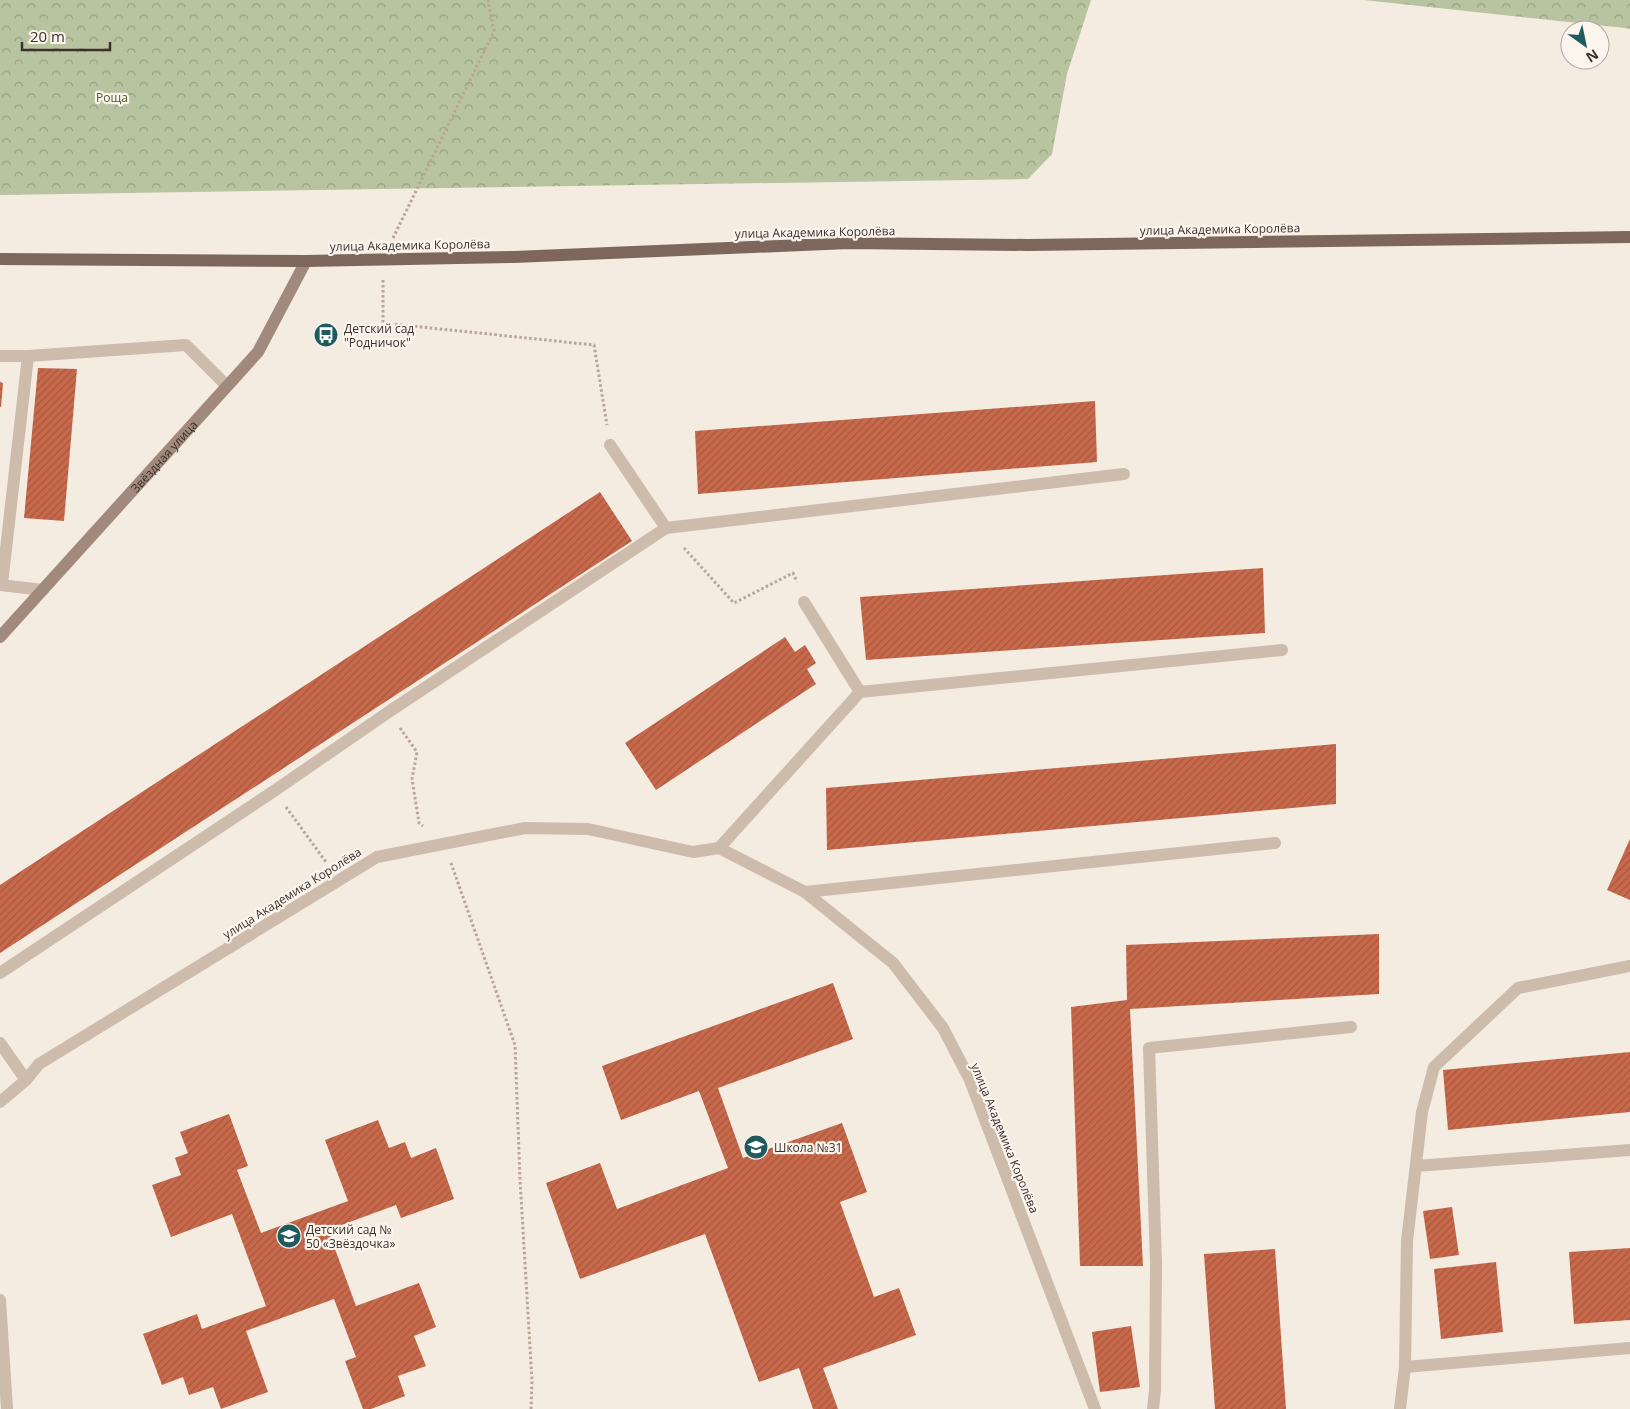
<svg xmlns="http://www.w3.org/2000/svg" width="1630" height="1409" font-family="'Open Sans',sans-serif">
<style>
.forest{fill:url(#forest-crowns)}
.building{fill:url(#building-hatch)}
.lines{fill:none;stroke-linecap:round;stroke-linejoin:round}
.path{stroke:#b9a596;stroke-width:3;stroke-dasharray:2.5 2.5;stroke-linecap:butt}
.lane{stroke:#cdbbac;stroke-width:12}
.street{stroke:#cdbbac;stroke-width:12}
.secondary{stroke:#a18a7d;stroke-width:12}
.primary{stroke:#7d675c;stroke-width:12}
.labels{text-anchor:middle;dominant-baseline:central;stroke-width:4.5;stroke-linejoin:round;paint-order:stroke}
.park-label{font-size:12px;fill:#4a5a2e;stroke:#fbf5ee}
.street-label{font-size:12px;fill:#3b302b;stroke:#fbf5ee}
.poi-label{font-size:12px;fill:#3b302b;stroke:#fbf5ee;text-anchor:start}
</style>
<defs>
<pattern id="forest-crowns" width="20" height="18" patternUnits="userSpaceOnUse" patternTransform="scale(1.25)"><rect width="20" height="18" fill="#b8c4a0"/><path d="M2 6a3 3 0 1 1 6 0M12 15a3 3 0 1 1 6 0" fill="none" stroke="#97a083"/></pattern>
<pattern id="building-hatch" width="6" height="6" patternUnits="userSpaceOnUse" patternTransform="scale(1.25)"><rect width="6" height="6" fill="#c8694b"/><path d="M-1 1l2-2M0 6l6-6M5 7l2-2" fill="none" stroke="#a4573f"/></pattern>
</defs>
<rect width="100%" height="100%" fill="#f4ebe1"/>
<path class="forest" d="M0,0h1091l-24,74 -15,80 -24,25 -1028,16z
M1364,0h266v29l-5,-1z"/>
<path class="building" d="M38,368l39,1 -13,152 -40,-3z
M0,382l3,1 -2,24h-1z
M1095,401l2,61 -399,32 -3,-63z
M600,492l32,49 -632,412v-68z
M1263,568l2,65 -399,27 -6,-63z
M785,637l10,15 10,-7 11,18 -9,6 9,15 -160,106 -31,-47z
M1336,744v60l-509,46 -1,-62z
M1630,839v61l-23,-10z
M1379,934v60l-249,15 13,257h-63l-9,-259 56,-7 -1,-55z
M833,983l20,56 -135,49 25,70 99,-35 25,69 -27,10 34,95 25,-9 17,47 -93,33 15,41h-25l-14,-41 -40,14 -54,-148 -125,45 -34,-96 54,-20 17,46 111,-41 -29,-77 -78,29 -19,-54z
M1630,1052v60l-182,18 -5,-60z
M229,1114l19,52 -11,4 24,63 87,-32 -23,-61 53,-20 11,28 16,-6 6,16 25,-10 18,51 -53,19 -5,-13 -68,25 28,76 63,-23 17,44 -22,9 12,30 -28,10 7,20 -34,13h-8l-18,-48 11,-4 -22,-58 -88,32 22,61 -47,17 -8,-22 -24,8 -6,-18 -21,8 -19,-51 54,-20 5,15 64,-23 -34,-92 -61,23 -19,-52 29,-10 -6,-17 13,-5 -8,-21z
M1452,1207l7,48 -29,4 -7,-48z
M1630,1248v72l-56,4 -5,-72z
M1275,1249l11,160h-71l-11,-155z
M1496,1262l7,70 -62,7 -7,-70z
M1131,1326l9,61 -40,5 -8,-60z"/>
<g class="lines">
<path class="path" d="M393,238l101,-207 -6,-31
M383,280v43l211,22 13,80
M684,548l50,55 59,-30 4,9
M400,728l17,24 -5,27 7,44 4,3
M286,807l40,55
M451,863l64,182 5,134 12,202 -1,28"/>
<path class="lane" d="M0,356h28l158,-11 41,41
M610,445l56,83
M2,584l26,-228
M0,585l43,5
M804,602l56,90
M719,848l141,-156 422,-42
M805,892l470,-49
M1416,1166l214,-16
M1405,1367l225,-19
M1153,1409l2,-19 1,-127 -7,-215 202,-21
M1400,1409l5,-42 2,-126 15,-129 12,-45 84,-79 112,-22"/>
<path class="street" d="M0,973l274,-182 116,-80 276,-183 458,-54
M0,1043l26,37
M0,1102l26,-22 13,-16 338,-207 148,-29 63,1 105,23 26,-4 86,44 88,71 50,65 27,52 125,329
M0,1300l7,109"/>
<path class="secondary" id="s1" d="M0,637l258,-285 48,-91"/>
<path class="primary" d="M0,259l306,2 208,-4 335,-14 179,2 602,-8"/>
</g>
<defs>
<symbol id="bus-disc" viewBox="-11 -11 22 22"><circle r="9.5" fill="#1f5a5e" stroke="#fbf5ee"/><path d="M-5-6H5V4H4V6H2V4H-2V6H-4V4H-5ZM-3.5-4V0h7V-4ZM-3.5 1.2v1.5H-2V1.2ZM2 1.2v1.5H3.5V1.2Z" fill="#fff"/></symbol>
<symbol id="school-disc" viewBox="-11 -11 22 22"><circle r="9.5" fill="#1f5a5e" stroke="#fbf5ee"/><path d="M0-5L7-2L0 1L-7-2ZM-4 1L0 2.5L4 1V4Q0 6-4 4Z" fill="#fff"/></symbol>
</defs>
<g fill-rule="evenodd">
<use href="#bus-disc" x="312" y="321" width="28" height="28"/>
<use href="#school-disc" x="742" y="1133" width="28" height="28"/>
<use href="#school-disc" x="275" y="1222" width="28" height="28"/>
</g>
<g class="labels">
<g class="park-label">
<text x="112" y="97">Роща</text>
</g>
<g class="street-label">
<text transform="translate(1220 229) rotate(-1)">улица Академика Королёва</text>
<text transform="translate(815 232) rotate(-1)">улица Академика Королёва</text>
<text transform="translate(410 245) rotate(-1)">улица Академика Королёва</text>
<text stroke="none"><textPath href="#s1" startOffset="244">Звёздная улица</textPath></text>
<text transform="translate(292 893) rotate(-32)">улица Академика Королёва</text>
<text transform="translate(1005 1138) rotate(68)">улица Академика Королёва</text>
</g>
<g class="poi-label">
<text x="344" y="328">Детский сад<tspan x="344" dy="14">"Родничок"</tspan></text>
<text x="774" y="1147">Школа №31</text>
<text x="306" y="1229">Детский сад №<tspan x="306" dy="14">50 «Звёздочка»</tspan></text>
</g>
</g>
<g transform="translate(1585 45) rotate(147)"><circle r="24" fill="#fbf5ee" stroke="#aea6a0"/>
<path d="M0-4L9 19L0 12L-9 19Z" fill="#1f5a5e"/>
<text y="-8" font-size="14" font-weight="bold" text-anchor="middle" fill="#3b302b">N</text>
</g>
<path d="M22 42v8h88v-8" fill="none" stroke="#3b302b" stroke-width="2.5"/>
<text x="30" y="42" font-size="15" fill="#3b302b" stroke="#fbf5ee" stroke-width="4" paint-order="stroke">20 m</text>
</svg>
